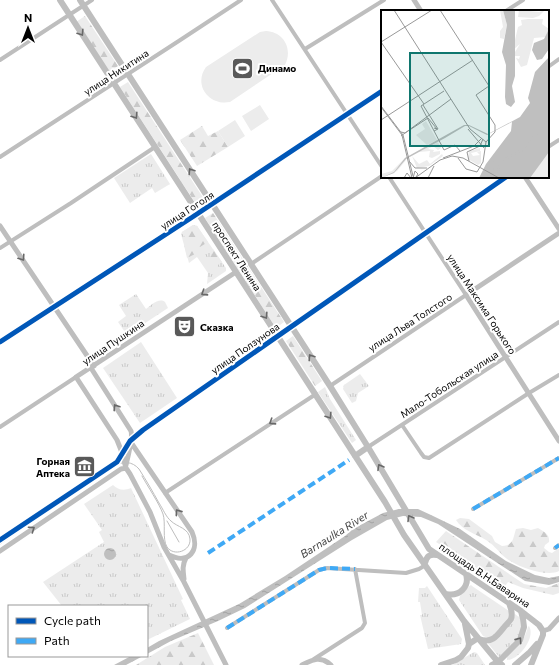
<svg xmlns="http://www.w3.org/2000/svg" width="559" height="665" font-family="Commissioner,sans-serif">
<style>
.grass{fill:url(#grass-tufts)}
.forest{fill:url(#forest-firs)}
.pitch{fill:#ececec}
.water{fill:url(#water-ripples)}
.lines{fill:none;stroke-linecap:round;stroke-linejoin:round}
.minor{stroke:#bebebe;stroke-width:4}
.tertiary{stroke:#bebebe;stroke-width:5}
.primary{stroke:#bebebe;stroke-width:6}
.tram{stroke:#bebebe;stroke-width:1}
.quiet{stroke:#3fa9f5;stroke-width:4;stroke-dasharray:8 4;stroke-linecap:butt}
.cycleway-casing{stroke:#fff;stroke-width:8}
.cycleway{stroke:#0057b8;stroke-width:5}
.oneway{stroke:#686868}
.labels{text-anchor:middle;dominant-baseline:central;stroke-width:4;stroke-linejoin:round;paint-order:stroke}
.poi-label{font-size:10px;font-weight:bold;fill:#000;stroke:#fff;text-anchor:start}
.street-label{font-size:10px;fill:#000;stroke:#fff}
.water-label{font-size:11px;font-style:italic;fill:#444;stroke:#fff}
.inset-river{fill:none;stroke:#bfbfbf;stroke-width:2}
.inset-road{fill:none;stroke:#999;stroke-width:1}
.view{fill:#0f766e;fill-opacity:0.15;stroke:#0f766e;stroke-width:2}
.inset-edge{fill:none;stroke:#000;stroke-width:2}
</style>
<defs>
<pattern id="grass-tufts" width="24" height="20" patternUnits="userSpaceOnUse"><rect width="24" height="20" fill="#ececec"/><path d="M3 7l-1-3M5 7V3M7 7l1-3M15 17l-1-3M17 17v-4M19 17l1-3" fill="none" stroke="#c9c9c9"/></pattern>
<pattern id="forest-firs" width="22" height="20" patternUnits="userSpaceOnUse"><rect width="22" height="20" fill="#ececec"/><path d="M5 1l3.5 6h-7zM16 11l3.5 6h-7z" fill="#c9c9c9"/></pattern>
<pattern id="water-ripples" width="26" height="14" patternUnits="userSpaceOnUse"><rect width="26" height="14" fill="#bfbfbf"/><path d="M2 4q2-2 4 0t4 0M15 11q2-2 4 0t4 0" fill="none" stroke="#a2a2a2"/></pattern>
</defs>
<rect width="100%" height="100%" fill="#fff"/>
<path class="grass" d="M151,154l19,30 -15,9 -3,-5 -22,15 -16,-25z
M193,225l4,1 29,42v3l-19,13 1,-11 -11,-16 -8,6 -8,-29 1,-2z
M136,294l10,15c4,-3 13,-12 19,-7 1,2 2,4 3,6l-41,27 -9,-13 8,-6 -7,-11z
M141,342l36,56 -37,25 -37,-55z
M360,374l9,12 -11,7 -2,8 -4,2 -9,-14 1,-4z
M325,387l5,12 26,41 -4,3 -34,-51z
M113,485c5,5 11,6 18,3l52,111 -2,1 9,19 -43,21v-34h-85l-19,-24 61,-40 -5,-10 3,-2 -18,-26z
M471,585l1,1 37,25 1,8c-7,8 -16,23 -27,17l-24,-36 1,-4c4,-3 7,-9 11,-11z
M427,586l35,53 -1,5 -33,5 -8,-34h2l-2,-13h-2l1,-14h6z
M515,614l5,4 1,10 -3,10 -19,19 -12,-15 25,-19 2,-5z
M529,626c7,11 -10,34 -22,34v-3c11,-11 17,-15 21,-30z
M474,652l3,1 8,12h-33z"/>
<path class="forest" d="M85,16l33,50 -9,6 -33,-50z
M128,82l76,117 -8,5 -76,-117z
M202,126l6,10 10,-5 10,16 -31,19 -17,-26z
M213,213l71,109 -8,6 -71,-110z
M193,225l4,1 11,16 -13,8 2,3 -10,5 -3,-13 1,-8 -3,-5z
M213,249l9,13 -7,5 -5,-8z
M293,336l29,45 -7,5 -29,-45z
M460,518l9,1 23,17 3,6 7,4c12,-1 11,-8 14,-17l7,-1 8,2 7,-2c6,4 12,6 11,14l-4,3 -1,3 5,4 3,1 7,-5v23c-11,6 -37,-3 -47,-9 -10,-5 -16,-16 -26,-22 -10,-6 -24,-10 -30,-20z
M446,531l78,53 22,4 13,-5v10l-6,2 -30,-7 -15,-6 -3,4 -69,-44z
M198,633l16,32h-78l29,-18z"/>
<path class="pitch" d="M266,31c18,1 27,18 19,34l-55,37c-21,4 -37,-17 -24,-35l54,-35z
M260,105l9,14 -18,12 -9,-15z
M235,120l10,16 -17,11 -10,-16z"/>
<path class="water" d="M399,509h19l13,6 29,14 46,32 29,14 14,3 10,-2v6l-10,3 -24,-4 -87,-57 -17,-7 -18,-1 -16,4 -35,20 -107,68 -27,13 -47,20 -24,13v-6l12,-7 80,-37 46,-28 60,-40 8,-7 30,-16z
M104 554a6 6 0 1 1 12 0a6 6 0 1 1-12 0Z
M131,656h12l-17,9h-12z"/>
<g class="lines">
<path class="minor" d="M272,0l110,167
M506,11l17,-11
M305,49l79,-49
M0,60l92,-60
M548,67l11,-8
M548,147l11,-7
M0,157c80,-52 161,-104 241,-157
M0,248l71,-45 84,-56
M251,264l131,-88
M292,327l214,-150
M330,386l136,-91 -77,-118
M402,425l19,28 3,4 5,1 100,-65 30,-18
M0,427l76,-50
M368,447l191,-125
M165,493l151,-99
M473,509l86,-51
M555,548l4,-3
M227,628l92,-58 8,-2 79,5 13,-4 5,-3 1,-2
M314,659l48,-31 3,-5 -10,-54"/>
<path class="tertiary" d="M414,0l7,11
M525,177l34,52
M0,226l94,140
M559,233l-93,62 93,146
M0,342l194,-126 188,-125
M91,368l40,63c2,6 -3,26 -5,34
M130,441l62,91c8,18 -3,33 -23,23
M0,540l117,-78 13,-21 13,-11 149,-103
M0,551l121,-82 5,-1
M184,579c-1,-8 -2,-14 2,-21
M543,631l6,-2 10,-11
M226,665l-42,-83 -20,-35 -14,-35 -20,-38 -4,-6 -5,-18 -4,-10 -41,-63 160,-105
M302,665c11,-6 19,-9 29,0"/>
<path class="primary" d="M60,0l325,502 19,33 14,20 46,66 34,41 4,3
M80,0l250,386 38,61 61,102 92,62 18,14 4,6v4l-12,30
M355,456l13,-9
M425,563c2,-7 4,-9 12,-8
M446,594c13,3 24,-7 20,-20
M465,624l4,20
M479,639c13,5 18,-3 26,-13 2,-2 5,-5 6,-7 2,-5 0,-11 -2,-16
M441,665l15,-5 5,-3 7,-9 1,-4 9,-6
M492,665l6,-3 22,-22 4,-13 -1,-8 -2,-8
M515,665l15,-13 7,-8"/>
<path class="tram" d="M167,521l12,21
M0,544l114,-78c9,-5 18,-5 25,3 7,11 14,23 20,34 4,6 7,14 12,18 6,6 18,7 19,18 1,12 -16,18 -23,8 -5,-8 -1,-24 -4,-33 -4,-11 -15,-27 -21,-38"/>
<path class="quiet" d="M473,509l86,-51
M555,548l4,-3
M208,553l141,-93
M227,628l92,-58 8,-2 28,1"/>
<defs>
<path id="cycleway" d="M0,342l194,-126 188,-125
M0,540l117,-78 13,-21 13,-11 363,-253"/>
</defs>
<use href="#cycleway" class="cycleway-casing"/>
<use href="#cycleway" class="cycleway"/>
</g>
<defs><path id="oneway-chevron" d="M-2-3.5L2.5 0L-2 3.5" fill="none" stroke-width="1.6" stroke-linecap="round" stroke-linejoin="round"/></defs>
<g class="oneway">
<use href="#oneway-chevron" transform="translate(81 33) rotate(57)"/>
<use href="#oneway-chevron" transform="translate(135 116) rotate(57)"/>
<use href="#oneway-chevron" transform="translate(191 171) rotate(-123)"/>
<use href="#oneway-chevron" transform="translate(22 258) rotate(56)"/>
<use href="#oneway-chevron" transform="translate(204 293) rotate(147)"/>
<use href="#oneway-chevron" transform="translate(265 316) rotate(57)"/>
<use href="#oneway-chevron" transform="translate(311 357) rotate(-123)"/>
<use href="#oneway-chevron" transform="translate(116 407) rotate(-123)"/>
<use href="#oneway-chevron" transform="translate(329 416) rotate(57)"/>
<use href="#oneway-chevron" transform="translate(272 422) rotate(147)"/>
<use href="#oneway-chevron" transform="translate(380 467) rotate(-120)"/>
<use href="#oneway-chevron" transform="translate(178 512) rotate(-125)"/>
<use href="#oneway-chevron" transform="translate(410 518) rotate(-121)"/>
<use href="#oneway-chevron" transform="translate(32 529) rotate(-34)"/>
<use href="#oneway-chevron" transform="translate(519 640) rotate(-55)"/>
</g>
<defs>
<symbol id="stadium-square" viewBox="-11 -11 22 22"><rect x="-9" y="-9" width="18" height="18" rx="4" fill="#595959" stroke="#fff"/><path d="M0-5a6.5 5 0 1 0 0 10a6.5 5 0 1 0 0-10ZM-3.5-1.8h7v3.6h-7Z" fill="#fff"/></symbol>
<symbol id="theatre-square" viewBox="-11 -11 22 22"><rect x="-9" y="-9" width="18" height="18" rx="4" fill="#595959" stroke="#fff"/><path d="M-5-5.5Q0-4 5-5.5V0Q5 5 0 6Q-5 5-5 0ZM-3.3-2.5H-1v1.5H-3.3ZM1-2.5H3.3v1.5H1ZM-2.8 1Q0 5.5 2.8 1Z" fill="#fff"/></symbol>
<symbol id="museum-square" viewBox="-11 -11 22 22"><rect x="-9" y="-9" width="18" height="18" rx="4" fill="#595959" stroke="#fff"/><path d="M0-6L6-3V-2H-6V-3ZM-5-1h2V3h-2ZM-1-1h2V3h-2ZM3-1h2V3H3ZM-6 4H6V6H-6Z" fill="#fff"/></symbol>
</defs>
<g fill-rule="evenodd">
<use href="#stadium-square" x="230" y="56" width="25" height="25"/>
<use href="#theatre-square" x="172" y="314" width="25" height="25"/>
<use href="#museum-square" x="72" y="454" width="25" height="25"/>
</g>
<g class="labels">
<g class="poi-label">
<text x="258" y="68">Динамо</text>
<text x="200" y="327">Сказка</text>
<text x="70" y="461" text-anchor="end">Горная<tspan x="70" dy="12">Аптека</tspan></text>
</g>
<g class="street-label">
<text transform="translate(116 72) rotate(-33)">улица Никитина</text>
<text transform="translate(187 210) rotate(-33)">улица Гоголя</text>
<text transform="translate(237 256) rotate(57)">проспект Ленина</text>
<text transform="translate(482 304) rotate(57)">улица Максима Горького</text>
<text transform="translate(410 322) rotate(-33)">улица Льва Толстого</text>
<text transform="translate(113 342) rotate(-34)">улица Пушкина</text>
<text transform="translate(245 348) rotate(-35)">улица Ползунова</text>
<text transform="translate(449 384) rotate(-33)">Мало-Тобольская улица</text>
<text transform="translate(485 575) rotate(34)">площадь В.Н.Баварина</text>
</g>
<g class="water-label">
<text transform="translate(334 534) rotate(-32)">Barnaulka River</text>
</g>
</g>
<g transform="translate(381 10)">
<rect width="168" height="168" fill="#fff"/>
<path d="M45,111l11,19 -10,5 -11,-10 9,-6 -3,-5zM99,138v3l-9,2 2,3 7,-1 -3,-3 4,-1v12l-3,2 -10,-6 1,-8zM25,147v3l-9,11 -16,7v-4l11,-3z" fill="#ececec"/>
<path d="M119,0h3l4,15 -3,14 -4,-1v-7l3,-4zM138,0l20,2 6,-2 -6,6 -6,2 -15,-1zM147,9h15l-1,5 7,5 -3,8 -12,1 -7,27 -6,2 -5,-9 3,1 1,-3h-5v-4l5,-8 -6,5 1,-9 3,-13 4,-2 -1,-5zM57,132l3,6 -3,2 -5,-4 -5,3 6,1 -1,2 7,-1v3l-8,4 -3,-1 1,-6 -11,1zM168,142v26h-19l3,-7zM61,144l1,2 -14,10 -12,2 -5,-12 7,8 8,-4 3,4z" fill="#ececec"/>
<path d="M122,0h12v66l-3,10 3,16 -4,5 -5,-3 -1,-7 1,-32 -4,-13 5,-27zM168,19v20l-7,10 -5,1 -5,-10 2,-7 10,-4zM168,47v95l-19,26h-51l7,-14 25,-33 1,-9 -25,13 -18,-9h-4l-20,12 -39,21 -12,14 -13,5 13,-6 11,-14 59,-33h5l19,9 32,-17 10,-14 -2,-5 7,-26z" fill="#bfbfbf"/>
<path class="inset-river" d="M112,150h10l23,-12 23,-32M112,150l5,7 1,10M108,156l13,12"/>
<path class="inset-road" d="M13,0l76,119 16,13 -3,20 -6,10 -11,-3 -8,-11M59,0l49,76 -13,9 19,30v7l-9,10M0,32l43,62M0,32l51,-32M63,81l-23,15 23,44 11,-5 5,6M42,95l15,24 -4,2M0,96l22,29 10,41M0,97l21,28 10,43M0,110l92,-60M87,119l16,19M20,122l4,1 23,-15 9,11 -3,-1M20,126l50,-37M62,148l31,-12 8,-8M28,151l6,7h12M88,151l-2,-9 13,-6 3,-7M23,168l3,-5 4,5M32,168l2,-7 3,3 -2,3M34,168l25,-18 12,-4 11,2 36,20M47,168l6,-12"/>
<path class="view" d="M29,43h79v93h-79z"/>
<rect width="168" height="168" class="inset-edge"/>
</g>
<rect x="8" y="605" width="140" height="52" fill="#ffffff" stroke="#999999"/>
<rect x="16" y="618" width="20" height="6" fill="#0057b8" stroke="#999999"/>
<text x="44" y="625" font-size="12" fill="#000000">Cycle path</text>
<rect x="16" y="638" width="20" height="6" fill="#3fa9f5" stroke="#999999"/>
<text x="44" y="645" font-size="12" fill="#000000">Path</text>
<g transform="translate(28 28)" stroke="#ffffff" stroke-width="3" paint-order="stroke">
<path d="M0-3L7 15L0 10L-7 15Z" fill="#000000"/>
<text y="-6" font-size="11" font-weight="bold" text-anchor="middle" fill="#000000">N</text>
</g>
</svg>
